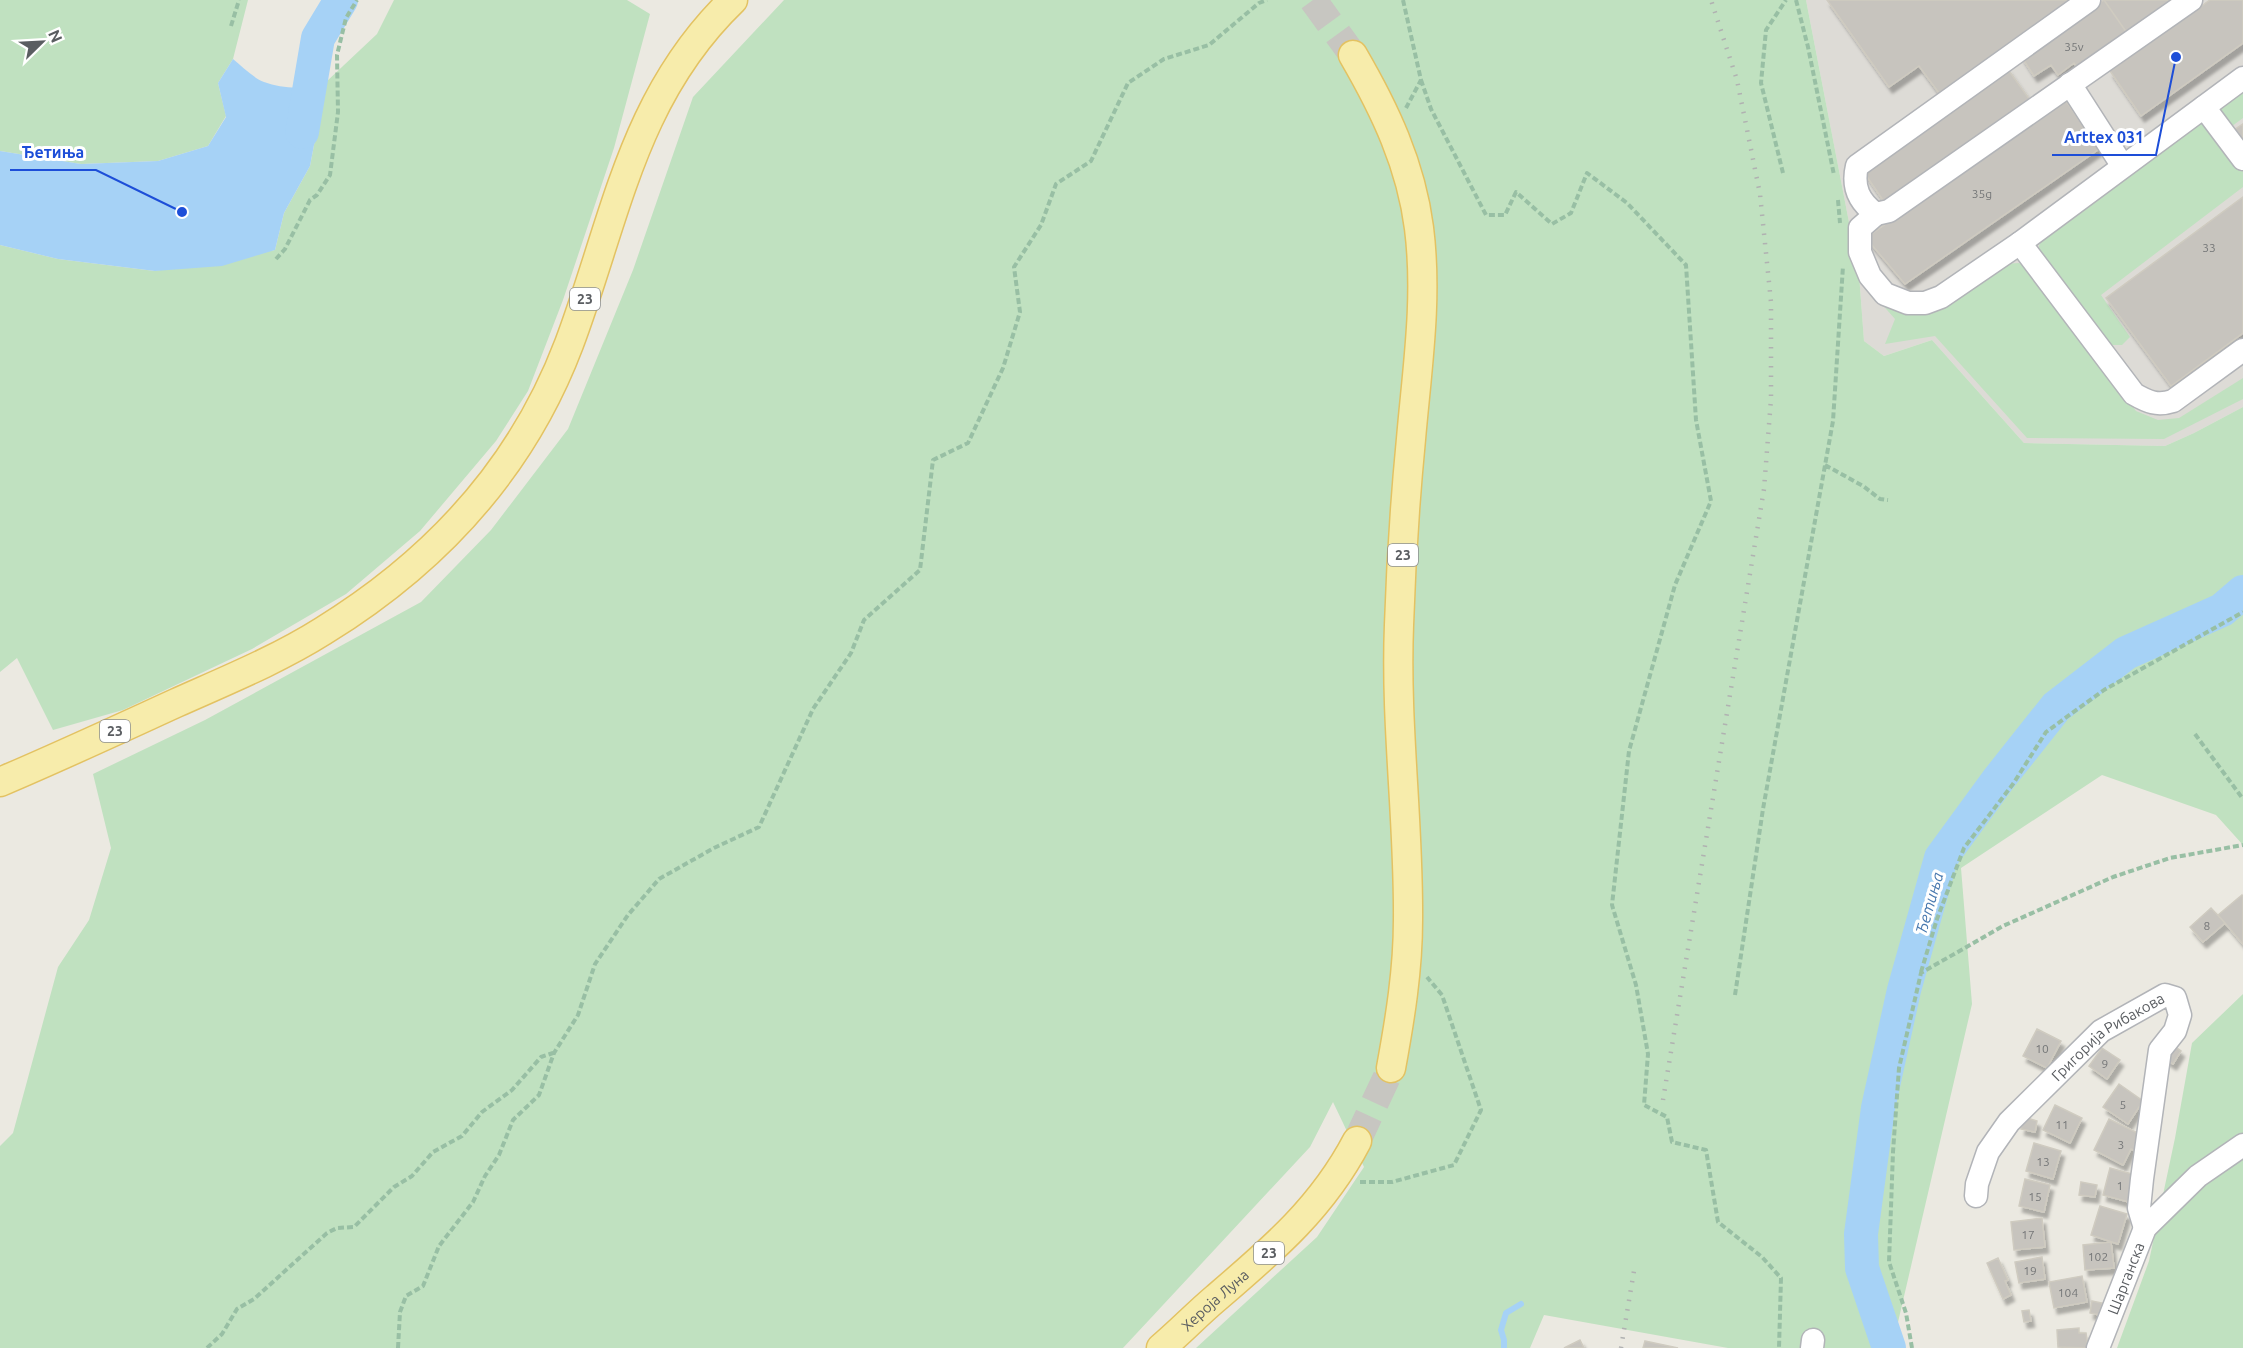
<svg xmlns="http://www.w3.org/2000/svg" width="2243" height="1348" font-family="Ubuntu,sans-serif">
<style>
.industrial{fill:#dddbd6}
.green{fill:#c0e1c0}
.water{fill:#a6d2f6}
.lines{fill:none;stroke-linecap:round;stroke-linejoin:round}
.stream{stroke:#a6d2f6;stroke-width:6}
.river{stroke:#a6d2f6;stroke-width:34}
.building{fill:#c7c4be;stroke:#cfcbc0;stroke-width:1.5;filter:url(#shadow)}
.major-tunnel{stroke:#c7c6c1;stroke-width:28;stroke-dasharray:28 14;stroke-linecap:butt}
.minor-casing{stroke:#b2b4b8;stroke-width:25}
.major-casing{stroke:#e3c262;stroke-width:31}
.path{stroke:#98bfa4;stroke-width:4;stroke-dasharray:6 3;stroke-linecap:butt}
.minor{stroke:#fff;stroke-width:22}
.major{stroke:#f7ecab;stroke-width:28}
.rail{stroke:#b0b1b1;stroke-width:4.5;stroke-dasharray:1.5 8;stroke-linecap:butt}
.labels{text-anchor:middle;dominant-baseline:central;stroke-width:6;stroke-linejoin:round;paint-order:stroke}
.number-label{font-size:12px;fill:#757778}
.shield{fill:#fff;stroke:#8c8e90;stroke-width:1.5}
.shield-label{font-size:14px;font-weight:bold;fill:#5a5d61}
.street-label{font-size:15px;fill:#5a5d61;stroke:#fff}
.water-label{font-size:16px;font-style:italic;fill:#4979af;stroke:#fff}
.leader{fill:none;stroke:#1d4ed8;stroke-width:2}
.callout-dot{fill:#1d4ed8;stroke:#fff;stroke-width:2}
.callout-label{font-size:16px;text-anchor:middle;font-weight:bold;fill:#1d4ed8;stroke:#fff;stroke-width:6;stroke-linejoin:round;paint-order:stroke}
</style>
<defs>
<filter id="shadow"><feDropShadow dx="3.5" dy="6" stdDeviation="1.5" flood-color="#0004"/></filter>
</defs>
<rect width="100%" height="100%" fill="#ebe9e1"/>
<path class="industrial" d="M1806,0h437v407l-49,26 -29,13 -141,-3 -92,-103 -48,16 -20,-15 -5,-67z"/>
<path class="green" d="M0,0h248l-15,59 -15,24 8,33 -18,30 -50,15 -77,3 -81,-13z
M394,0h233l23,14 -36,134 -51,152 -35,91 -32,50 -76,90 -74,63 -94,55 -129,61 -70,20 -36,-72 -17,14v-427l58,14 97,12 120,-21 9,-37 26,-47 16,-84 51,-48z
M784,0h1022l53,274 5,67 20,15 48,-16 92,103 141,3 29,-13 49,-26v438l-27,-30 -114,-40 -141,93 11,136 -80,344h-164l-184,-33 -14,33h-334l121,-111 47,-70 -31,-65 -23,45 -187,201h-1123v-202l13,-13 45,-166 31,-47 22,-72 -18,-74 112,-54 216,-118 70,-72 77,-101 65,-159 60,-173z
M2243,86v32l-15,11 -10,-17 1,-8z
M2202,120l9,5 32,47v15l-142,108 29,42 -8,8h-10l-10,-5 -62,-80 -1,-14 5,-14z
M2019,263l13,9 104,139 22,9 21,-2 64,-40v21l-79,40 -137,-1 -92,-102 -50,8 10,-25 -23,-26 24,16 107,-45z
M2243,994v354h-126l32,-87 26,-123 17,-95z"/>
<path class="water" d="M233,59c9,7 20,19 31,23 20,7 43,8 62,0l-16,84 -26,47 -9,37 -53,16 -67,5 -97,-12 -58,-14v-94l81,13 77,-3 50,-15 18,-29 -8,-34z"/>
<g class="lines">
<path class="stream" d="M1504,1348v-8l-3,-10 5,-17 15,-9"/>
<path class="river" d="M302,132l16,-94 23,-38
M1889,1348l-27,-80 -1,-34 17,-126 26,-118 37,-132 57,-78 58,-73 70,-54 96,-43 21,-18"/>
</g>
<path class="building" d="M1827,0h244l-132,93 -20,-27 -30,21z
M2104,0h70l-47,33z
M2104,0l23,33 -49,36 -4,-6 -16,12 -7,-10 -17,11 -13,-20z
M2210,0h33v43l-102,73 -31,-45z
M2007,68l23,32 -145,103 -22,-32z
M2064,98l35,51 -194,135 -39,-46z
M2243,124v18l-9,-12z
M2243,197v136l-72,53 -65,-88z
M2242,895l1,2v47l-25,-29z
M2211,908l14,15 -22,19 -13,-15z
M2037,1029l24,12 -14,27 -24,-12z
M2173,1045l8,6 -8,13 -9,-6z
M2102,1048l18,12 -13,19 -18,-13z
M2119,1084l24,17 -15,23 -25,-17z
M2055,1105l27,13 -12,25 -27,-13z
M2024,1117l13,4 -2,11 -14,-3z
M2109,1119l39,19 -8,15 -9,-4 -8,16 -29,-15z
M2034,1143l27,8 -8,28 -27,-8z
M2110,1168l26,7 -7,27 -26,-7z
M2025,1179l25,6 -6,27 -25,-6z
M2081,1182l16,3 -2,12 -16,-2z
M2100,1206l27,8 -9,30 -27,-9z
M2042,1218l3,29 -31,3 -3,-28z
M2111,1242l3,26 -29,2 -2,-25z
M2042,1257l3,22 -26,4 -4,-21z
M1998,1258l10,22 -3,1 6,14 -8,4 -16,-36z
M2082,1276l5,26 -33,6 -5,-26z
M2092,1301l10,2 -2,12 -10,-2z
M2029,1310l2,11 -7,1 -2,-11z
M2079,1328v5h7l2,15 -30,-1 -1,-17z
M1580,1340l4,8h-20z
M1645,1341l33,7h-35z"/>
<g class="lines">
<path class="major-tunnel" d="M1313,0l40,55
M1357,1141l34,-73"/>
<defs>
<g id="minor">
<path d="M2089,0l-232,166c-5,21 2,36 19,48l13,-3 302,-211"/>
<path d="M2070,84l52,81"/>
<path d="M2204,107l39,52"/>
<path d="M1876,214l-16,14v24l10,24 15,18 23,9h17l16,-6 79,-54 223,-165"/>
<path d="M2020,243l114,151c14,8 23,12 39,7l70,-51"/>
<path id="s1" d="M1976,1196l1,-12 11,-32 21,-30 92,-91 64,-36 10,3 5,17 -5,16 -15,19 -18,129 -3,29 6,20"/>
<path d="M1812,1348l1,-8"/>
<path id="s2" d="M2098,1348l47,-120 53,-52 45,-31"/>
</g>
<g id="major">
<path d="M1353,55c32,55 58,110 66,173 9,71 -2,141 -8,211 -6,62 -10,124 -12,186 -4,99 10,196 9,295 0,50 -8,99 -17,148"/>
<path d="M0,782c59,-25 117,-52 176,-79 49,-22 101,-43 147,-72 112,-69 199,-163 246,-287 47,-125 63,-247 164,-344"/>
<path id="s3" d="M1161,1348c19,-16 36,-34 55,-50 56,-48 106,-90 141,-157"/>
</g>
</defs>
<use href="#minor" class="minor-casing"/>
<use href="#major" class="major-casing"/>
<path class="path" d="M1403,0l18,80 -15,28
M1796,0l12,47 26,128
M231,26l8,-26
M1421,80l10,29 55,106h19l11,-23 36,32 19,-11 16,-40 40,30 59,62 10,155 15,81 -36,84 -46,166 -17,154 24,80 12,69 -4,51 23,12 5,25 34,8 12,72 44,35 19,21 -2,70
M1783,173l-22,-90 5,-53 20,-30
M1838,200l2,23
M276,259l9,-10 25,-49 7,-5 13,-20 8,-63 -1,-57 9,-37 11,-18
M1825,465l38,21 17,13 8,1
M2195,734l48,65
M1921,972l16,-53 27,-71 49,-64 33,-52 58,-42 139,-78
M1735,995l28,-186 70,-388 10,-155
M1360,1182h32l62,-17 27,-55 -39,-115 -15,-18
M207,1348l15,-14 15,-25 17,-10 73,-66 10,-5 17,-1 40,-40 18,-11 21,-24 29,-16 20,-24 30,-22 29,-33 12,-4
M398,1348l2,-36 6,-16 17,-10 16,-40 34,-44 12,-26 14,-21 14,-35 26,-25 15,-42 24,-38 17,-51 33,-49 31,-36 55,-31 45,-21 54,-118 38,-56 13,-33 56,-50 13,-110 35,-17 35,-75 17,-56 -6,-45 27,-42 15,-41 35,-23 37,-78 36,-24 45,-14 50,-42 8,-3
M1912,1348l-6,-35 -17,-51 4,-110 6,-84 22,-95 82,-47 110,-49 57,-19 73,-13"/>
<use href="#minor" class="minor"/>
<use href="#major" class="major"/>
<path class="rail" d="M1663,1100l101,-611 7,-90v-97l-11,-108 -23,-114 -26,-80
M1621,1348l14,-83"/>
</g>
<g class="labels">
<g class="number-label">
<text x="2074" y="46">35v</text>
<text x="1982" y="193">35g</text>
<text x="2209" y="247">33</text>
<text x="2207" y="925">8</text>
<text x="2042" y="1048">10</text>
<text x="2105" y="1063">9</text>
<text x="2123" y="1104">5</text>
<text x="2062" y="1124">11</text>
<text x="2121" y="1144">3</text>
<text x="2043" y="1161">13</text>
<text x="2120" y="1185">1</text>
<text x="2035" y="1196">15</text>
<text x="2028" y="1234">17</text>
<text x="2098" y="1256">102</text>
<text x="2030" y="1270">19</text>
<text x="2068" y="1292">104</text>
</g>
<g class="shield">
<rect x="570" y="288" width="30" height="22" rx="4.5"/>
<rect x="1388" y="544" width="30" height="22" rx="4.5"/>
<rect x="100" y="720" width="30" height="22" rx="4.5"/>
<rect x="1254" y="1242" width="30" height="22" rx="4.5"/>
</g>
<g class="shield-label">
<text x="585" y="299">23</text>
<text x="1403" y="555">23</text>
<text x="115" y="731">23</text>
<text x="1269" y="1253">23</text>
</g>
<g class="street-label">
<text stroke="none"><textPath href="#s1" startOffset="214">Григорија Рибакова</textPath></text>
<text stroke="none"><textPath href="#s2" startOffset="75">Шарганска</textPath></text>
<text stroke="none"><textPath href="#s3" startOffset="72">Хероја Луна</textPath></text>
</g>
<g class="water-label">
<text transform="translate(1929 903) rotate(-74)">Ђетиња</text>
</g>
</g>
<path class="leader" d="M2176 57L2156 155H2052M182 212L96 170H10"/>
<g class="callout-dot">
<circle cx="2176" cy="57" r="6"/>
<circle cx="182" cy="212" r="6"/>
</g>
<g class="callout-label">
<text x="2104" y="143">Arttex 031</text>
<text x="53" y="158">Ђетиња</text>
</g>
<g transform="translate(42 42) rotate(66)" stroke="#ffffff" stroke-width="4.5" paint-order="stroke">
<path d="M0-4.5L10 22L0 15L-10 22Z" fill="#5a5d61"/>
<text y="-9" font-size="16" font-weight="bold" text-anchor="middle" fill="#5a5d61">N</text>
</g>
</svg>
